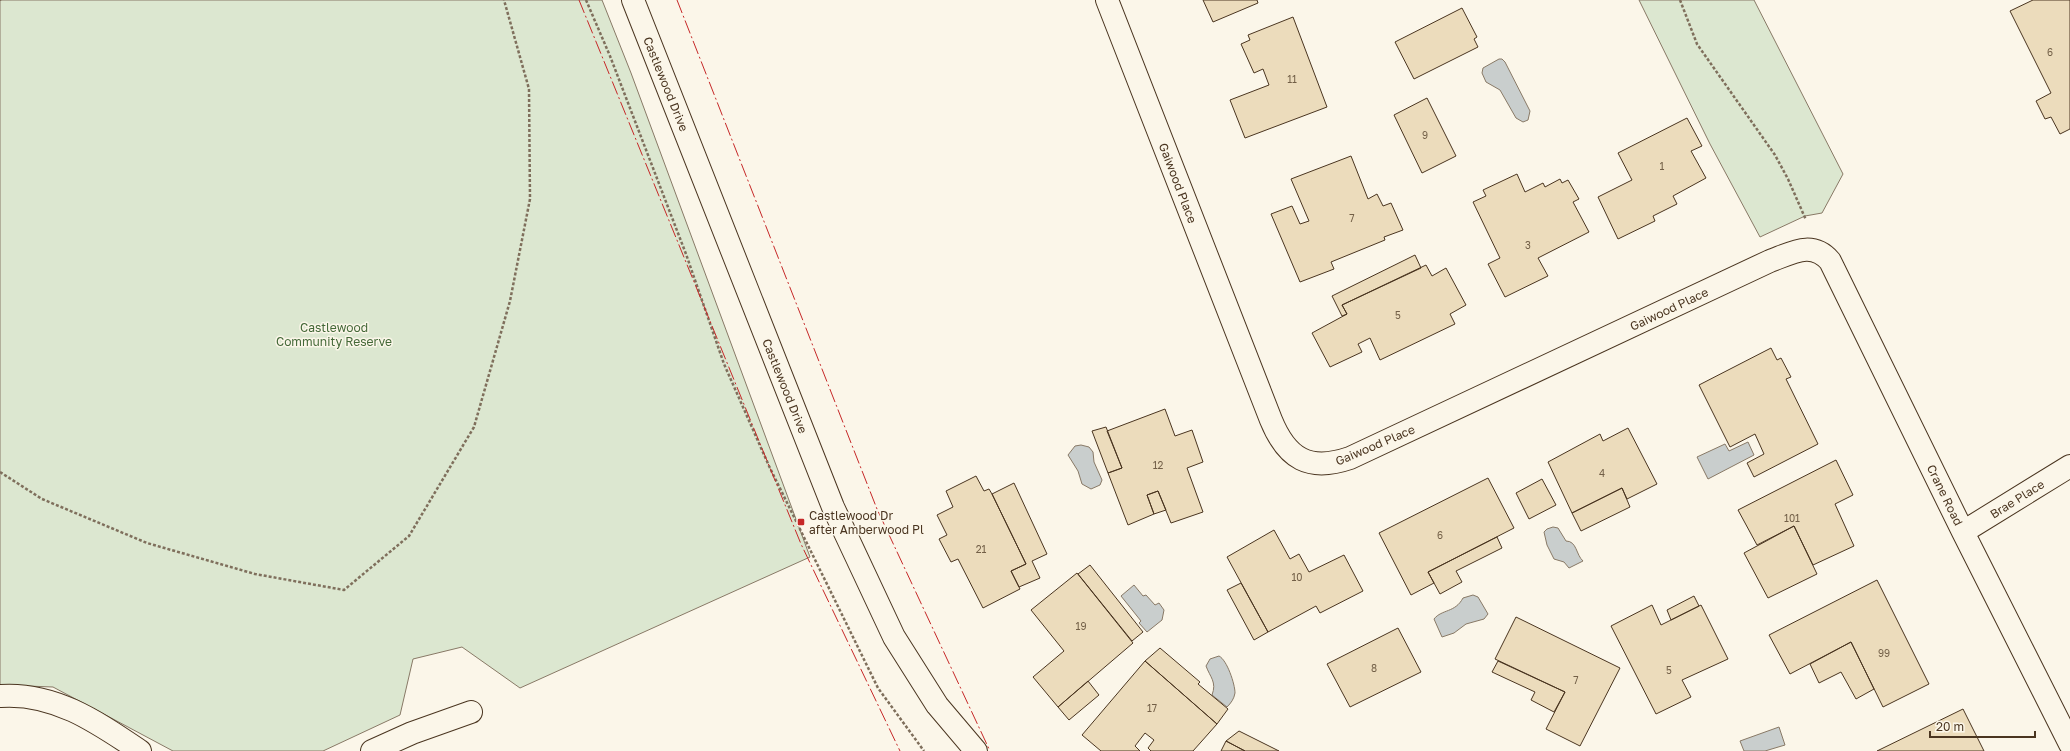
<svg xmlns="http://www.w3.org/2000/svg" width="2070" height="751" font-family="'Golos Text',sans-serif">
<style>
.green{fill:#dce7d0;stroke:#887966}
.water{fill:#c9cecd;stroke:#887966}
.building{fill:#ecdcbc;stroke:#4a3520}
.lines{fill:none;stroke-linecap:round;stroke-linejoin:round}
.minor-casing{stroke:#4a3520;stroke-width:24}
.path{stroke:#7f6f5c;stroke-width:2.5;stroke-dasharray:3 2;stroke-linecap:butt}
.minor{stroke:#fbf6e9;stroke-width:22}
.power{stroke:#c62828;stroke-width:1;stroke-dasharray:14 3 2 3;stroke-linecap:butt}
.poi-dot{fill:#c62828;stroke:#fbf6e9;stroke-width:1.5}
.labels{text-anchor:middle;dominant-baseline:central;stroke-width:3;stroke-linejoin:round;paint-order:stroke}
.number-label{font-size:10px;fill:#725f47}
.street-label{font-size:12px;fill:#4a3520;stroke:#fbf6e9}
.park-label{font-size:12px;fill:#436837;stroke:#fbf6e9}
.poi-label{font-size:12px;fill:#4a3520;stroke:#fbf6e9;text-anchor:start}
</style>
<rect width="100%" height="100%" fill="#fbf6e9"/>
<path class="green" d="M0,0h602l29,73 179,484 -290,131 -58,-41 -49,12 -13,56 -77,36h-150l-120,-64 -53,-2z
M1639,0h115l89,174 -21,39 -17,3 -45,21 -50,-93z"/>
<path class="water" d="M1499,59h3l3,3 25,49 -2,9 -5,2 -7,-4 -16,-28 -14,-8 -4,-9 1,-5z
M1748,442l6,13 -46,24 -11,-22 28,-13 4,7z
M1081,445l8,2 4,5 1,10 8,18 -2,5 -9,4 -9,-5 -4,-13 -10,-16 7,-9z
M1553,527l5,1 8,13c11,0 10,14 17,20l-14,7 -5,-6 -10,-3 -7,-14 -3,-13 3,-3z
M1134,585l9,11 3,-1 9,10 4,-2 5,7 -2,10 -15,12 -8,-9 2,-2 -20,-25z
M1473,595l5,2 10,17 -4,5 -18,5 -12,9 -12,4 -8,-18c8,-10 21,-6 29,-21z
M1219,656c8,4 16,28 16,37 -1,6 -4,10 -8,14l-15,-12c5,-13 -2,-18 -6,-29l4,-7z
M1779,727l6,18 -20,6h-21l-4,-10z"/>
<path class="building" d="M1203,0h54l1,3 -45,19z
M2033,0h37v129l-10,5 -9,-17 -6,2 -9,-18 15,-8 -41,-82z
M1462,8l15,29 -3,2 4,8 -64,32 -19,-37z
M1293,17l34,90 -82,31 -15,-38 39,-15 -6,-16 -9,4 -13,-29 9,-4 -2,-5z
M1427,98l29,58 -34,17 -28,-58z
M1687,118l15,28 -11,5 15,27 -33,18 4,8 -24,12 2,5 -37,18 -20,-42 34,-17 -14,-27z
M1351,156l17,43 9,-5 6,12 8,-3 12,27 -19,7 1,3 -54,22 3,7 -34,13 -29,-68 21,-8 8,18 9,-3 -18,-42z
M1517,174l8,18 18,-9 2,4 15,-8 2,4 6,-3 11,19 -6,3 16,30 -51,26 10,18 -43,21 -17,-33 12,-6 -27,-56 13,-6 -3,-6z
M1415,255l6,13 -79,37 5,9 -5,2 -10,-20z
M1426,265l6,11 14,-8 20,37 -16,9 5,10 -75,36 -10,-22 -12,6 4,8 -32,15 -18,-34 35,-19 -5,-9z
M1771,348l6,12 4,-2 10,19 -5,2 32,65 -64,33 -7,-14 17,-9 -9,-20 -25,13 -31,-62z
M1165,409l10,27 17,-6 11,32 -16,6 16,44 -32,11 -13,-32 -11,4 7,19 -26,11 -20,-52 14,-5 -15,-37z
M1106,427l16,41 -14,5 -16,-42z
M1628,428l29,56 -30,15 -5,-11 -50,25 -24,-51 52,-28 3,7z
M1836,460l17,35 -18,9 19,42 -41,19 -19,-39 -37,19 -19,-35z
M976,476l8,15 5,-2 3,5 34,70 -15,7 9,18 -37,19 -25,-49 -7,3 -12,-23 8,-4 -10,-20 16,-8 -7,-16z
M1488,478l26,50 -86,44 6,11 -23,12 -32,-62z
M1542,479l14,26 -27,14 -13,-26z
M1014,483l33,71 -15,7 8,17 -21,9 -8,-16 15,-7 -34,-70z
M1622,488l8,19 -49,24 -9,-18z
M1158,491l8,19 -12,4 -7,-19z
M1794,526l23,48 -49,24 -24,-45z
M1274,530l16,29 9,-5 10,18 35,-17 19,36 -43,22 -4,-7 -48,26 -41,-75z
M1497,537l5,11 -46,23 6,11 -22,12 -12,-22z
M1090,565l53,67 -11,9 -54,-67z
M1077,573l56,70 -75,64 -25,-30 31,-26 -33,-41z
M1877,580l52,104 -46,23 -32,-65 -61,32 -21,-39z
M1241,583l27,49 -14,8 -27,-50z
M1694,596l5,10 -28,14 -4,-10z
M1652,605l9,20 40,-20 27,54 -46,21 9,17 -35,17 -45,-88z
M1516,617l104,51 -40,78 -34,-17 19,-37 -70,-33z
M1398,628l23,44 -71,35 -23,-43z
M1851,642l23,47 -18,10 -15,-27 -22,11 -9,-19z
M1160,648l40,34 -2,2 30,25 -11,15 -72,-63z
M1145,661l72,63 -24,27h-42l-3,-3 6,-8 -9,-7 -10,13 5,5h-39l-19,-16z
M1498,661l67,31 -11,20 -23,-12 4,-8 -43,-20z
M1088,681l11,14 -30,25 -11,-13z
M1963,709l21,42h-107z
M1239,731l40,20h-34l-19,-10z
M1226,741l19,10h-24z"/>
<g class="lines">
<defs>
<path id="minor" d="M633,0l200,507 61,130 43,68 39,46
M1107,0l164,420c16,39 38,52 79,38l420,-197c22,-8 42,-21 60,0l133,271 107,212
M1963,532l107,-66
M0,696c54,-4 97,26 140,55
M372,751l40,-18 59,-21"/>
</defs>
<use href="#minor" class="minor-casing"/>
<path class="path" d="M586,0l24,56 76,198 38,110 45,102 109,222 46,63
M1680,0l17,44 78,111 13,24 18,41
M0,1v-1
M0,472l42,27 105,44 108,31 89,16 65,-54 65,-109 36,-126 20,-102 -1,-110 -25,-89"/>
<use href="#minor" class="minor"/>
<path class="power" d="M579,0l222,544 99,207
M677,0l200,509 113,242"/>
</g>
<rect class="poi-dot" x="797" y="518" width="8" height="8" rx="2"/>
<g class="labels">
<g class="number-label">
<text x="2050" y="52">6</text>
<text x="1292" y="79">11</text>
<text x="1425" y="135">9</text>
<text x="1662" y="166">1</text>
<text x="1352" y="218">7</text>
<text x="1528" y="245">3</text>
<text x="1398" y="315">5</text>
<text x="1158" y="465">12</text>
<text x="1602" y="473">4</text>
<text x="1792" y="518">101</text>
<text x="1440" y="535">6</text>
<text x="981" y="549">21</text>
<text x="1297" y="577">10</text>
<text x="1081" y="626">19</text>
<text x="1884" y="653">99</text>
<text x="1374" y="668">8</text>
<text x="1669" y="670">5</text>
<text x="1576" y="680">7</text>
<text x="1152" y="708">17</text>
</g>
<g class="street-label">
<text transform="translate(666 84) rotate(68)">Castlewood Drive</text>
<text transform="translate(1178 183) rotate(69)">Gaiwood Place</text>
<text transform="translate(1669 309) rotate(-25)">Gaiwood Place</text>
<text transform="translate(785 386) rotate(68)">Castlewood Drive</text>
<text transform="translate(1375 445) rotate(-23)">Gaiwood Place</text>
<text transform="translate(1945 495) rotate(64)">Crane Road</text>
<text transform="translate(2017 499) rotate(-32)">Brae Place</text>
</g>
<g class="park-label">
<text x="334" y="327">Castlewood<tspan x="334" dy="14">Community Reserve</tspan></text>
</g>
<g class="poi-label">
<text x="809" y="515">Castlewood Dr<tspan x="809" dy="14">after Amberwood Pl</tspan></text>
</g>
</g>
<path d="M1930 731v6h105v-6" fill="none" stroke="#4a3520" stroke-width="2"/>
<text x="1936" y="731" font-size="12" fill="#4a3520" stroke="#fbf6e9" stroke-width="3" paint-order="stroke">20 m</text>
</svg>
